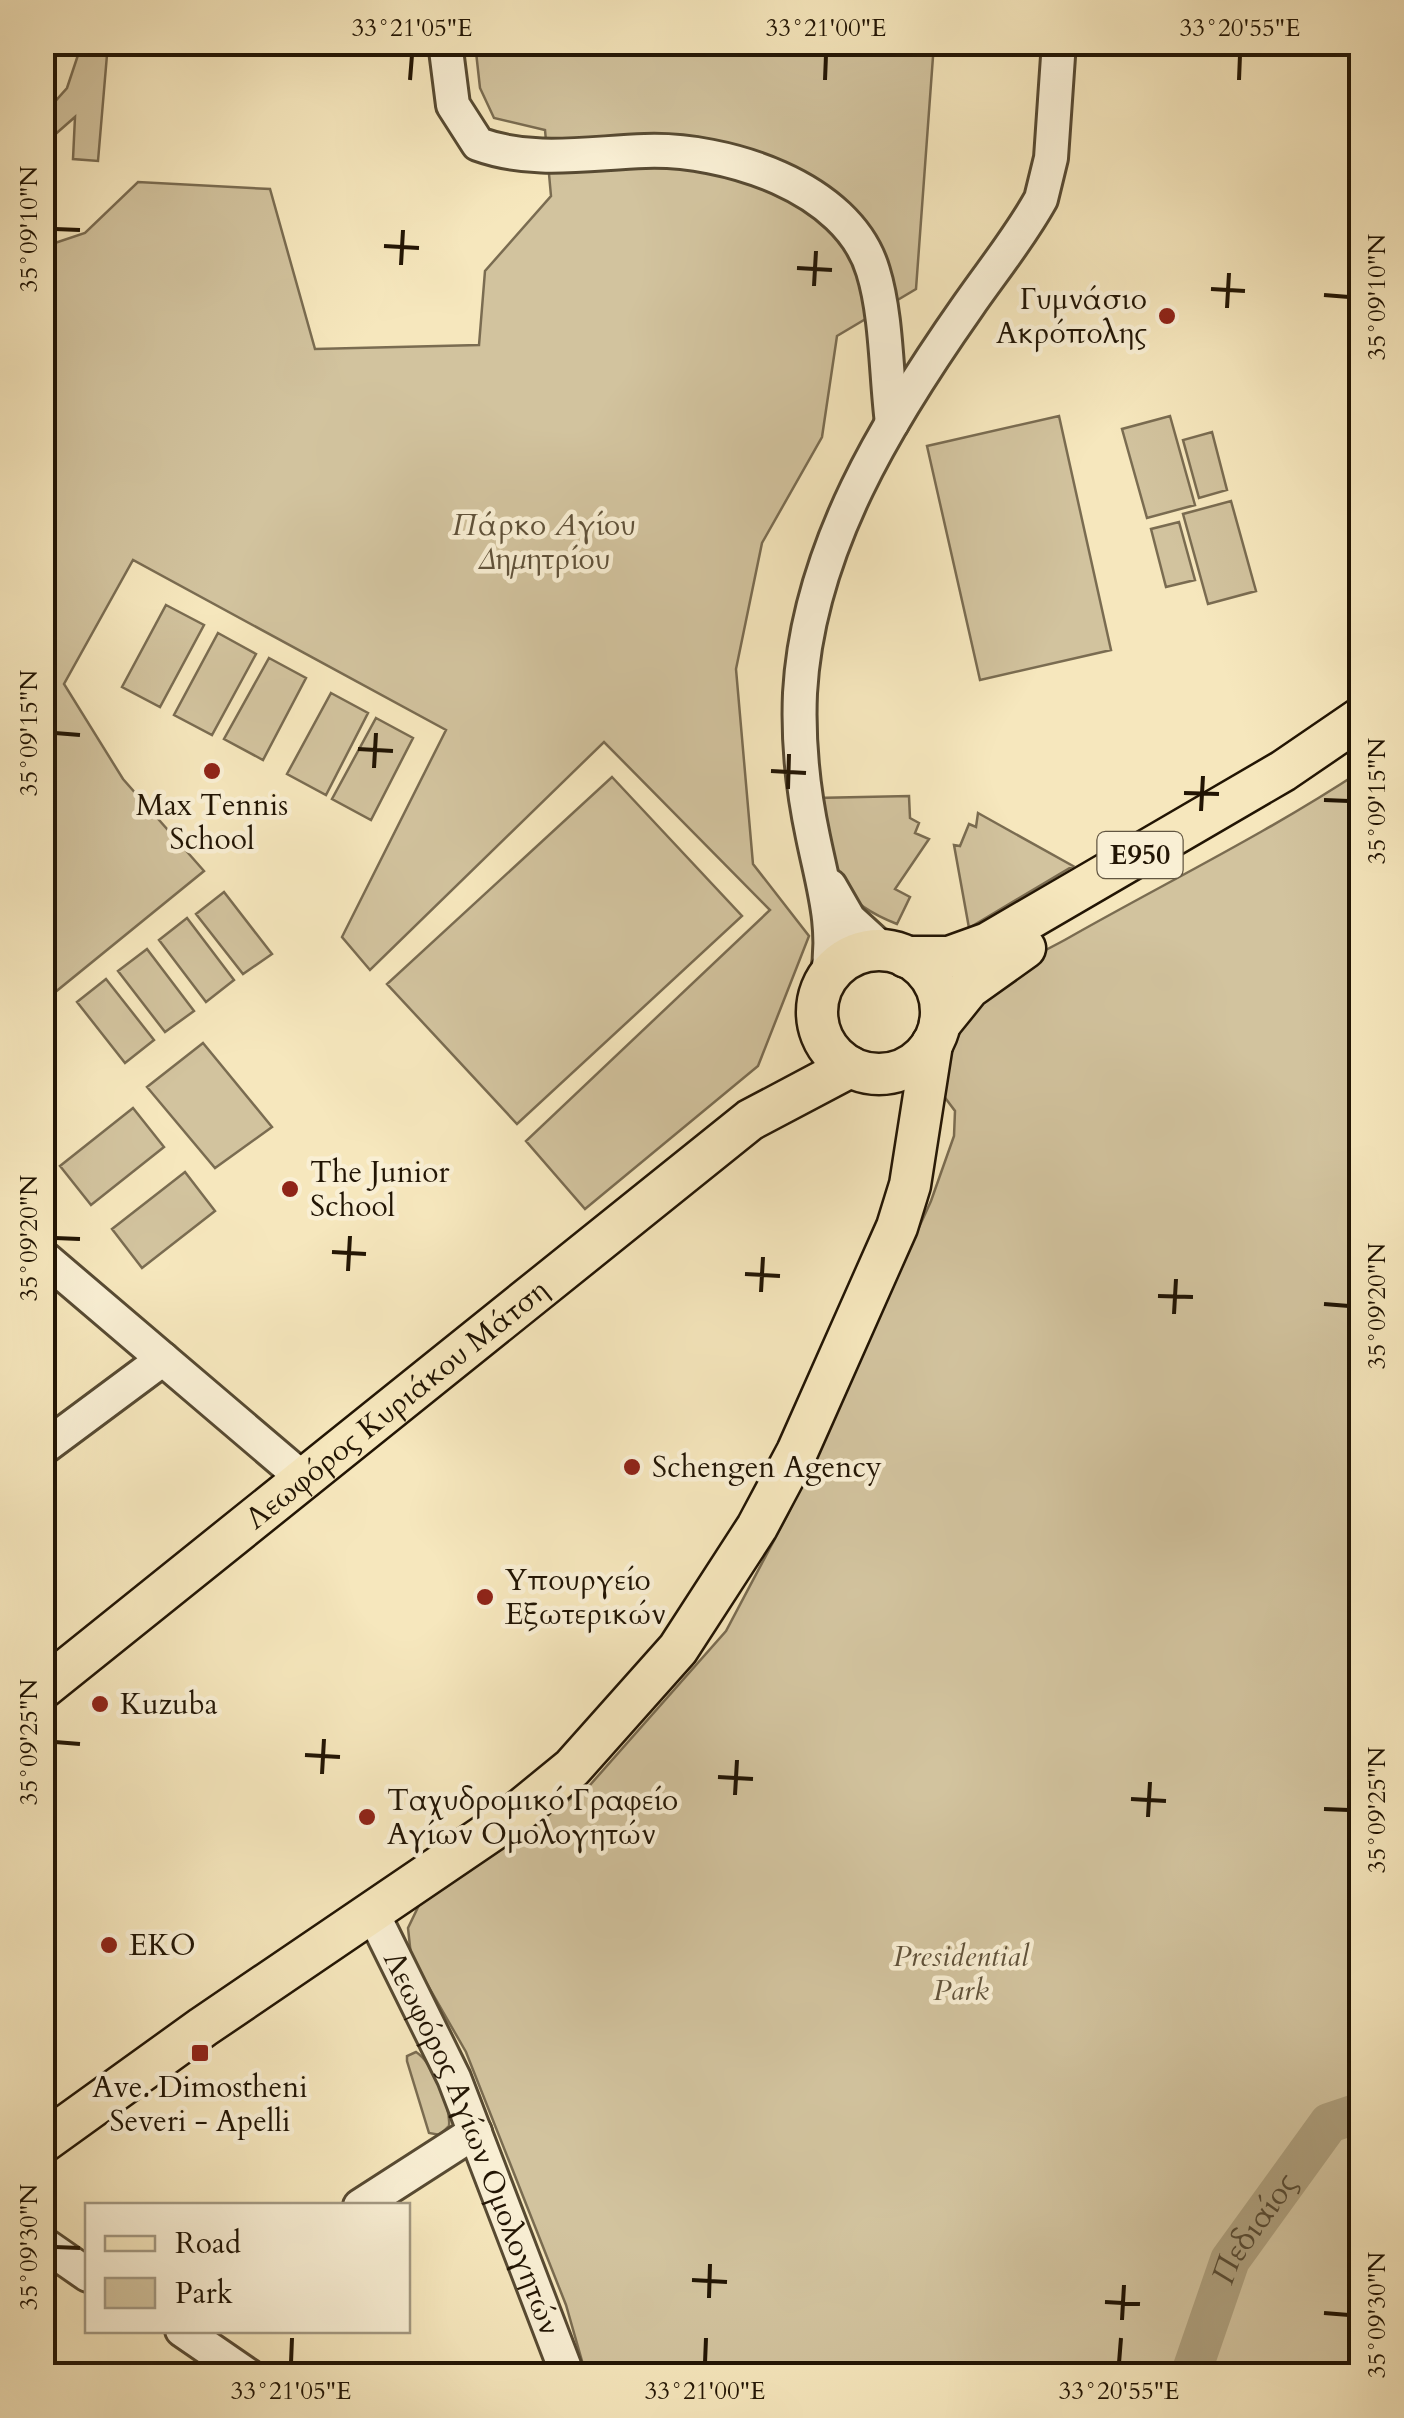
<svg xmlns="http://www.w3.org/2000/svg" width="1404" height="2418" font-family="Cardo,serif">
<style>
.green{fill:#d2c39e;stroke:#7a6c51;stroke-width:2.5}
.lines{fill:none;stroke-linecap:round;stroke-linejoin:round}
.river{stroke:#aea07e;stroke-width:40}
.minor-casing{stroke:#574a32;stroke-width:38}
.major-casing{stroke:#221504;stroke-width:45}
.minor{stroke:#f9efd4;stroke-width:32}
.major{stroke:#f6e7bd;stroke-width:40}
.ticks{fill:none;stroke:#221504;stroke-width:4}
.poi-dot{fill:#8f2418;stroke:#f9efd4;stroke-width:4}
.labels{text-anchor:middle;dominant-baseline:central;stroke-width:9;stroke-linejoin:round;paint-order:stroke}
.shield{fill:#f9efd4;stroke:#625642;stroke-width:2.5}
.shield-label{font-size:28px;font-weight:bold;fill:#221504}
.poi-label{font-size:30px;fill:#221504;stroke:#f9efd4;text-anchor:start}
.park-label{font-size:30px;font-style:italic;fill:#60523a;stroke:#f9efd4}
.street-label{font-size:30px;fill:#221504;stroke:#f9efd4}
.water-label{font-size:32px;font-style:italic;fill:#5a4d35;stroke:#f9efd4}
.neatline{fill:none;stroke:#221504;stroke-width:4}
.ticks-label{font-size:25px;text-anchor:middle;fill:#221504}
</style>
<rect width="100%" height="100%" fill="#f6e7bd"/>
<filter id="stains"><feTurbulence type="fractalNoise" baseFrequency=".002" numOctaves="4"/><feColorMatrix values="0 0 0 0 .2 0 0 0 0 .09 0 0 0 0 .02 0 0 0 .5 -.17"/></filter>
<radialGradient id="worn" r=".72"><stop offset=".6" stop-color="#630" stop-opacity="0"/><stop offset="1" stop-color="#630" stop-opacity=".3"/></radialGradient>
<path class="green" d="M82,43h26l-10,118 -25,-2 2,-42 -32,28v-30l24,-27z
M475,43h459l-18,246 -79,47 -15,101 -60,106 -26,126 17,195 56,72 -51,130 -173,143 -59,-68 244,-231 -166,-168 -234,228 -28,-33 104,-207 -313,-170 -69,124 59,95 81,92 -161,131v-755l42,-14 53,-51 132,7 45,160 164,-4 6,-74 66,-75 -6,-66 -51,-12 -14,-30z
M1059,416l52,234 -131,30 -53,-234z
M1170,416l25,89 -48,13 -25,-89z
M1212,432l15,58 -28,8 -16,-58z
M1231,501l25,90 -48,13 -25,-90z
M1179,522l16,58 -29,7 -15,-58z
M166,605l38,20 -44,82 -38,-20z
M218,633l38,21 -44,81 -38,-20z
M269,658l37,20 -43,82 -39,-21z
M331,693l37,20 -42,82 -39,-21z
M376,718l37,20 -42,82 -39,-21z
M1361,771v1604h-775l-20,-70 -100,-253 -55,-96 -3,-28 12,-25 170,-118 136,-154 62,-117 143,-313 23,-65 1,-25 -15,-20c4,-29 13,-69 33,-93 23,-27 66,-43 97,-61 97,-55 197,-104 291,-166z
M612,777l130,139 -225,208 -130,-140z
M909,796l1,22 9,5 -4,10 14,6 -34,50 15,8 -13,27c-71,-28 -63,-58 -82,-126z
M978,813l95,53 -104,62 -15,-83 6,1 9,-22 7,3z
M224,892l48,62 -29,20 -47,-60z
M187,918l47,62 -28,22 -47,-62z
M147,949l47,62 -29,21 -47,-61z
M106,979l48,61 -29,23 -48,-61z
M203,1043l69,84 -57,41 -68,-81z
M133,1108l31,39 -73,58 -31,-39z
M185,1172l30,39 -73,57 -30,-39z
M416,2052c16,10 35,55 33,74l-9,9 -11,-2 -22,-72v-5z"/>
<g class="lines">
<path class="river" id="s1" d="M1190,2376l40,-116 99,-137 33,-11"/>
<defs>
<g id="minor">
<path d="M445,42l8,63 25,39c56,20 109,9 167,7 79,-3 203,35 228,120 14,45 13,105 19,152"/>
<path d="M830,886l19,33 35,32"/>
<path d="M827,979c10,-51 -4,-93 -14,-142 -10,-47 -15,-97 -13,-144 8,-144 88,-273 168,-387 25,-36 52,-69 73,-107l10,-41 8,-116"/>
<path d="M42,1256l264,225"/>
<path d="M42,1449l121,-90"/>
<path id="s2" d="M373,1914l81,164 114,298"/>
<path d="M360,2206l115,-74"/>
<path d="M42,2243l46,32"/>
<path d="M182,2330l67,46"/>
</g>
<g id="major">
<circle cx="879" cy="1012" r="62"/>
<path d="M906,957h43l39,-14 295,-172 79,-54"/>
<path d="M940,1024l29,-36 56,-40"/>
<path id="s3" d="M42,1689l708,-569 100,-53"/>
<path d="M42,2143l161,-116 309,-210 60,-49 106,-119 79,-122 40,-75 100,-225 13,-42 22,-141"/>
</g>
</defs>
<use href="#minor" class="minor-casing"/>
<use href="#major" class="major-casing"/>
<use href="#minor" class="minor"/>
<use href="#major" class="major"/>
</g>
<path class="ticks" d="M410,80l2,-25M825,80l1,-25M1239,80l1,-25M55,229l25,1M384,246l35,2M401,265l2,-35M797,268l35,2M814,286l2,-35M1211,289l34,2M1324,295l25,2M1227,308l2,-35M55,733l25,2M358,749l35,2M374,768l2,-35M771,771l35,2M788,789l1,-35M1184,793l35,1M1324,800l25,1M1201,811l2,-35M55,1238l25,1M332,1252l34,2M348,1271l2,-35M745,1274l35,2M761,1292l2,-35M1158,1296l35,1M1324,1304l25,2M1174,1314l2,-35M55,1742l25,2M305,1755l35,2M322,1774l2,-35M718,1777l35,2M735,1795l2,-35M1131,1799l35,2M1324,1809l25,1M1148,1817l2,-35M55,2247l25,1M692,2280l35,2M709,2298l1,-34M1105,2302l35,2M1324,2313l25,2M1122,2320l2,-35M291,2363l1,-25M705,2363l1,-25M1119,2363l2,-25"/>
<g class="poi-dot">
<circle cx="1167" cy="316" r="10"/>
<circle cx="212" cy="771" r="10"/>
<circle cx="290" cy="1189" r="10"/>
<circle cx="632" cy="1467" r="10"/>
<circle cx="485" cy="1597" r="10"/>
<circle cx="100" cy="1704" r="10"/>
<circle cx="367" cy="1817" r="10"/>
<circle cx="109" cy="1945" r="10"/>
<rect x="190" y="2043" width="20" height="20" rx="5"/>
</g>
<g class="labels">
<rect class="shield" x="1097.5" y="832" width="85" height="46" rx="8"/>
<g class="shield-label">
<text x="1140" y="855">E950</text>
</g>
<g class="poi-label">
<text x="1147" y="299" text-anchor="end">Γυμνάσιο<tspan x="1147" dy="34">Ακρόπολης</tspan></text>
<text x="212" y="805" text-anchor="middle">Max Tennis<tspan x="212" dy="34">School</tspan></text>
<text x="310" y="1172">The Junior<tspan x="310" dy="34">School</tspan></text>
<text x="652" y="1467">Schengen Agency</text>
<text x="505" y="1580">Υπουργείο<tspan x="505" dy="34">Εξωτερικών</tspan></text>
<text x="120" y="1704">Kuzuba</text>
<text x="387" y="1800">Ταχυδρομικό Γραφείο<tspan x="387" dy="34">Αγίων Ομολογητών</tspan></text>
<text x="129" y="1945">EKO</text>
<text x="200" y="2087" text-anchor="middle">Ave. Dimostheni<tspan x="200" dy="34">Severi - Apelli</tspan></text>
</g>
<g class="park-label">
<text x="544" y="525">Πάρκο Αγίου<tspan x="544" dy="34">Δημητρίου</tspan></text>
<text x="961" y="1956">Presidential<tspan x="961" dy="34">Park</tspan></text>
</g>
<g class="street-label">
<text stroke="none"><textPath href="#s3" startOffset="455">Λεωφόρος Κυριάκου Μάτση</textPath></text>
<text stroke="none"><textPath href="#s2" startOffset="250">Λεωφόρος Αγίων Ομολογητών</textPath></text>
</g>
<g class="water-label">
<text stroke="none"><textPath href="#s1" startOffset="162">Πεδιαίος</textPath></text>
</g>
</g>
<rect width="1404" height="2418" fill="none" stroke="#f6e7bd" stroke-width="110"/>
<rect x="85" y="2203" width="325" height="130" fill="#f9efd4" stroke="#a39881" stroke-width="2.5"/>
<rect x="105" y="2236" width="50" height="15" fill="#f6e7bd" stroke="#a39881" stroke-width="2.5"/>
<text x="175" y="2253" font-size="30" fill="#221504">Road</text>
<rect x="105" y="2278" width="50" height="30" fill="#d2c39e" stroke="#a39881" stroke-width="2.5"/>
<text x="175" y="2303" font-size="30" fill="#221504">Park</text>
<rect x="55" y="55" width="1294" height="2308" class="neatline"/>
<g class="ticks-label">
<text x="412" y="36">33°21'05"E</text>
<text x="826" y="36">33°21'00"E</text>
<text x="1240" y="36">33°20'55"E</text>
<text transform="translate(28 229) rotate(-90)" y="9">35°09'10"N</text>
<text transform="translate(1376 297) rotate(-90)" y="9">35°09'10"N</text>
<text transform="translate(28 733) rotate(-90)" y="9">35°09'15"N</text>
<text transform="translate(1376 801) rotate(-90)" y="9">35°09'15"N</text>
<text transform="translate(28 1238) rotate(-90)" y="9">35°09'20"N</text>
<text transform="translate(1376 1306) rotate(-90)" y="9">35°09'20"N</text>
<text transform="translate(28 1742) rotate(-90)" y="9">35°09'25"N</text>
<text transform="translate(1376 1810) rotate(-90)" y="9">35°09'25"N</text>
<text transform="translate(28 2247) rotate(-90)" y="9">35°09'30"N</text>
<text transform="translate(1376 2315) rotate(-90)" y="9">35°09'30"N</text>
<text x="291" y="2399">33°21'05"E</text>
<text x="705" y="2399">33°21'00"E</text>
<text x="1119" y="2399">33°20'55"E</text>
</g>
<rect width="100%" height="100%" filter="url(#stains)"/>
<rect width="100%" height="100%" fill="url(#worn)"/>
</svg>
